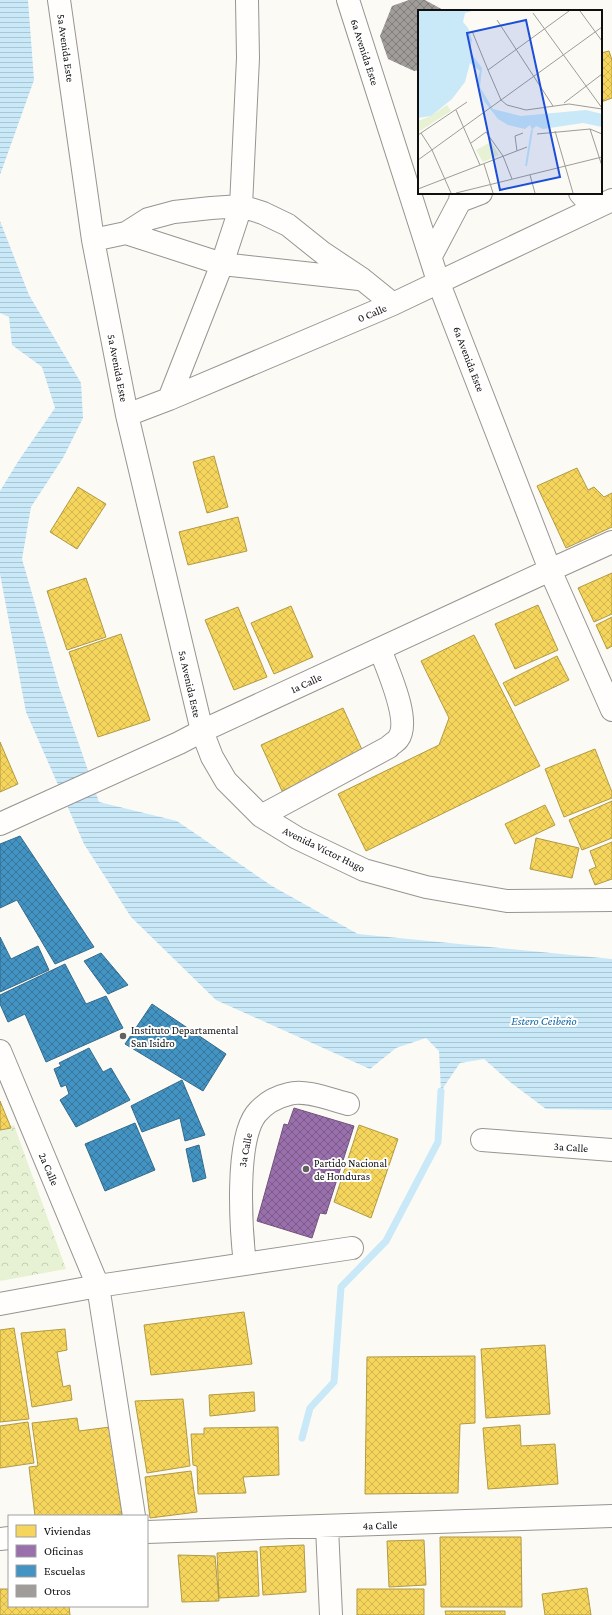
<svg xmlns="http://www.w3.org/2000/svg" width="612" height="1615" font-family="'Crimson Pro',serif">
<style>
.park{fill:url(#park-crowns)}
.water{fill:url(#water-rules)}
.homes{fill:url(#homes-cross-hatch);stroke:#b19a45}
.offices{fill:url(#offices-cross-hatch);stroke:#70537c}
.schools{fill:url(#schools-cross-hatch);stroke:#336b8d}
.lines{fill:none;stroke-linecap:round;stroke-linejoin:round}
.stream{stroke:#c9e8f8;stroke-width:7}
.building{fill:url(#building-cross-hatch)}
.minor-casing{stroke:#969592;stroke-width:24}
.minor{stroke:#fffefd;stroke-width:22}
.poi-dot{fill:#62615f;stroke:#fff;stroke-width:1.5}
.labels{text-anchor:middle;dominant-baseline:central;stroke-width:4;stroke-linejoin:round;paint-order:stroke}
.street-label{font-size:11px;fill:#0f0f0f;stroke:#fff}
.poi-label{font-size:11px;fill:#0f0f0f;stroke:#fff;text-anchor:start}
.water-label{font-size:12px;font-style:italic;fill:#1269a6;stroke:#fff}
.inset-river{fill:none;stroke:#c9e8f8;stroke-width:2}
.inset-road{fill:none;stroke:#9d9c98;stroke-width:1}
.view{fill:#1d4ed8;fill-opacity:0.15;stroke:#1d4ed8;stroke-width:2}
.inset-edge{fill:none;stroke:#0f0f0f;stroke-width:2}
</style>
<defs>
<pattern id="park-crowns" width="20" height="18" patternUnits="userSpaceOnUse"><rect width="20" height="18" fill="#e6f2d3"/><path d="M2 6a3 3 0 1 1 6 0M12 15a3 3 0 1 1 6 0" fill="none" stroke="#c4ceb4"/></pattern>
<pattern id="water-rules" width="6" height="5" patternUnits="userSpaceOnUse"><rect width="6" height="5" fill="#c9e8f8"/><path d="M0 2.5h6" fill="none" stroke="#abc6d3"/></pattern>
<pattern id="homes-cross-hatch" width="8" height="8" patternUnits="userSpaceOnUse"><rect width="8" height="8" fill="#f6d55c"/><path d="M0 0l8 8M0 8l8-8" fill="none" stroke="#d2b64f"/></pattern>
<pattern id="offices-cross-hatch" width="8" height="8" patternUnits="userSpaceOnUse"><rect width="8" height="8" fill="#9970ab"/><path d="M0 0l8 8M0 8l8-8" fill="none" stroke="#7b5a8a"/></pattern>
<pattern id="schools-cross-hatch" width="8" height="8" patternUnits="userSpaceOnUse"><rect width="8" height="8" fill="#4393c3"/><path d="M0 0l8 8M0 8l8-8" fill="none" stroke="#36769d"/></pattern>
<pattern id="building-cross-hatch" width="8" height="8" patternUnits="userSpaceOnUse"><rect width="8" height="8" fill="#9f9c99"/><path d="M0 0l8 8M0 8l8-8" fill="none" stroke="#807e7b"/></pattern>
</defs>
<rect width="100%" height="100%" fill="#fcfaf4"/>
<path class="park" d="M14,1125l52,144 -66,12v-152z"/>
<path class="water" d="M0,0h28l6,80 -34,95z
M0,221l29,74 52,88 2,35 -20,40 -32,49 -9,52 37,128 40,115 78,19 95,65 86,48 254,25v151l-66,-1 -36,-27 -26,-23 -24,4 -19,28 -2,-40 -13,-13 -30,10 -26,21 -154,-69 -85,-83 -47,-73 -58,-132 -26,-138v-83l19,-31 36,-52 -13,-41 -30,-22 -3,-28 -9,-4z"/>
<path class="homes" d="M609,51l3,9v38l-11,4v-49z
M214,456l14,51 -21,6 -14,-51z
M577,468l11,22 6,-3 10,10 8,-4v34l-46,21 -29,-62z
M78,487l28,17 -29,45 -27,-17z
M238,517l9,34 -59,14 -9,-33z
M612,573v41l-18,8 -16,-34z
M86,578l20,59 -39,13 -20,-59z
M538,605l20,45 -43,19 -20,-45z
M291,606l22,51 -39,17 -23,-51z
M238,607l29,70 -33,13 -29,-70z
M612,617v29l-5,3 -11,-24z
M121,634l29,86 -52,17 -29,-85z
M474,635l66,131 -174,85 -28,-57 101,-49 10,-27 -28,-57z
M557,656l12,24 -54,26 -12,-23z
M343,708l21,46 -82,37 -21,-46z
M0,742l18,42 -18,8z
M595,749l17,43v6l-48,19 -19,-48z
M612,801v37l-30,12 -13,-30z
M545,805l10,20 -40,19 -10,-20z
M536,838l43,10 -7,30 -42,-9z
M612,842v37l-17,6 -6,-15 7,-3 -6,-16z
M0,1101l11,27 -11,2z
M359,1125l39,14 -27,79 -37,-16z
M244,1312l8,52 -101,11 -7,-50z
M14,1328l15,91 -29,3v-92z
M65,1329l2,21 -10,2 6,35 7,-2 2,15 -40,7 -11,-74z
M545,1345l5,69 -64,4 -5,-69z
M475,1356v67l-15,1 -2,69 -93,1 2,-137z
M254,1392l1,19 -45,5 -1,-21z
M183,1399l7,67 -43,7 -12,-72z
M77,1418l2,13 31,-4 12,87 -15,2h-72l-6,-49 9,-1 -6,-43z
M28,1422l6,41 -34,5v-42z
M520,1425l1,21 34,-2 3,40 -70,5 -5,-61z
M278,1427l1,48 -36,2 3,16 -48,1 -1,-28 -4,-1 -2,-31h13v-6z
M191,1471l6,41 -47,6 -5,-41z
M440,1537h81l1,70h-81z
M424,1540l2,45 -37,2 -2,-46z
M304,1545l2,47 -43,3 -3,-48z
M257,1551l2,45 -40,2 -2,-45z
M178,1555l37,1 4,45 -37,1z
M587,1588l4,27h-46l-3,-21z
M0,1589h9v17h60l1,9h-70z
M357,1589h67v26h-67z
M445,1611h60v4h-59z"/>
<path class="offices" d="M294,1108l60,18 -28,88 -6,-1 -8,25 -55,-17 27,-97 4,1z"/>
<path class="schools" d="M20,836l74,111 -39,17 -38,-64 -17,8v-64z
M0,937l11,22 27,-13 11,24 -49,22z
M101,953l27,32 -20,9 -24,-33z
M65,964l21,40 20,-8 17,32 -77,34 -21,-48 -17,8 -8,-18v-9z
M152,1004l74,50 -23,37 -78,-47z
M89,1048l14,24 8,-4 19,32 -54,27 -16,-27 9,-6 -3,-9 -5,2 -7,-18 7,-3 -2,-3z
M182,1080l23,55 -20,6 -5,-23 -38,14 -11,-26z
M135,1123l20,47 -50,21 -20,-47z
M199,1145l7,33 -13,4 -7,-33z"/>
<g class="lines">
<path class="stream" d="M302,1438l8,-30 24,-26 7,-95 45,-46 52,-99 3,-51"/>
</g>
<path class="building" d="M409,0h16l20,11h-26v59l-5,1 -26,-12 -8,-23 12,-30z"/>
<g class="lines">
<defs>
<path id="minor" d="M59,0l34,240 34,175 75,316 10,26 14,24 35,35 36,22 67,32 62,17 81,14 105,-1
M348,0l90,281 112,289 62,140
M580,193l13,15
M460,201l21,-8
M126,233l96,31 137,15
M93,240l33,-7 22,-14 26,-7 37,-4 30,-2 22,7 25,12 35,28 39,26 31,25
M431,256l29,-55 1,-8
M169,399l53,-135 19,-58 7,-148 -1,-58
M127,415l42,-16 224,-95 219,-104
M261,816l128,-69c2,-3 7,-5 9,-8 14,-18 -11,-70 -18,-90
M0,824l179,-81 23,-12 348,-161 62,-28
M0,1051l98,235 36,230
M482,1140l130,10
M245,1264c-4,-34 -10,-122 11,-150 8,-10 20,-17 33,-20 16,-5 43,6 59,10
M0,1304l98,-18 254,-38
M327,1527l4,88
M147,1532l465,-16
M0,1539l9,-1"/>
</defs>
<use href="#minor" class="minor-casing"/>
<use href="#minor" class="minor"/>
</g>
<g class="poi-dot">
<circle cx="123" cy="1036" r="4"/>
<circle cx="306" cy="1169" r="4"/>
</g>
<g class="labels">
<g class="street-label">
<text transform="translate(66 48) rotate(82)">5a Avenida Este</text>
<text transform="translate(365 52) rotate(72)">6a Avenida Este</text>
<text transform="translate(372 313) rotate(-23)">0 Calle</text>
<text transform="translate(469 359) rotate(69)">6a Avenida Este</text>
<text transform="translate(118 368) rotate(79)">5a Avenida Este</text>
<text transform="translate(306 683) rotate(-25)">1a Calle</text>
<text transform="translate(190 684) rotate(77)">5a Avenida Este</text>
<text transform="translate(324 849) rotate(26)">Avenida Víctor Hugo</text>
<text transform="translate(571 1147) rotate(4)">3a Calle</text>
<text transform="translate(245 1150) rotate(-79)">3a Calle</text>
<text transform="translate(49 1169) rotate(67)">2a Calle</text>
<text transform="translate(380 1525) rotate(-2)">4a Calle</text>
</g>
<g class="poi-label">
<text x="131" y="1030">Instituto Departamental<tspan x="131" dy="13">San Isidro</tspan></text>
<text x="314" y="1163">Partido Nacional<tspan x="314" dy="13">de Honduras</tspan></text>
</g>
<g class="water-label">
<text x="544" y="1021">Estero Ceibeño</text>
</g>
</g>
<g transform="translate(418 10)">
<rect width="184" height="184" fill="#fcfaf4"/>
<path d="M29,95l4,6 -33,21v-11l13,-5zM73,132l8,13 -16,7 -7,-12z" fill="#e6f2d3"/>
<path d="M0,1h54l-7,2 -2,9 5,6 4,12 -2,12 12,16 -2,19 13,22 28,7 65,-6 16,4v13l-19,-4 -40,6 -7,-3 -4,4 -2,-5 -5,4 -17,-4 -10,-6 -14,-18 -7,-20 3,-10 -10,-8 -5,19 -13,17 -21,17 -13,2z" fill="#c9e8f8"/>
<path class="inset-river" d="M108,156l6,-36"/>
<path class="inset-road" d="M162,1l22,30M115,3l69,95M79,10l56,86M54,21l16,39 13,30 6,5 19,5 43,-6 33,5M70,60l81,-59M146,93l38,-29M38,100l24,55M172,119l12,37M137,121l18,62M3,123l11,17 19,43M119,124l53,-5 12,5M0,125l49,-33M53,133l15,-11 17,24 9,23M99,141l-2,-15 8,-3M0,150l184,-133M66,154l9,29M112,165l5,18M0,179l109,-42M38,183l146,-36"/>
<path class="view" d="M108,10l34,157 -60,13 -33,-157z"/>
<rect width="184" height="184" class="inset-edge"/>
</g>
<rect x="8" y="1515" width="140" height="92" fill="#ffffff" stroke="#9f9f9f"/>
<rect x="16" y="1525" width="20" height="12" fill="#f6d55c" stroke="#9f9f9f"/>
<text x="44" y="1535" font-size="12" fill="#0f0f0f">Viviendas</text>
<rect x="16" y="1545" width="20" height="12" fill="#9970ab" stroke="#9f9f9f"/>
<text x="44" y="1555" font-size="12" fill="#0f0f0f">Oficinas</text>
<rect x="16" y="1565" width="20" height="12" fill="#4393c3" stroke="#9f9f9f"/>
<text x="44" y="1575" font-size="12" fill="#0f0f0f">Escuelas</text>
<rect x="16" y="1585" width="20" height="12" fill="#9f9c99" stroke="#9f9f9f"/>
<text x="44" y="1595" font-size="12" fill="#0f0f0f">Otros</text>
</svg>
